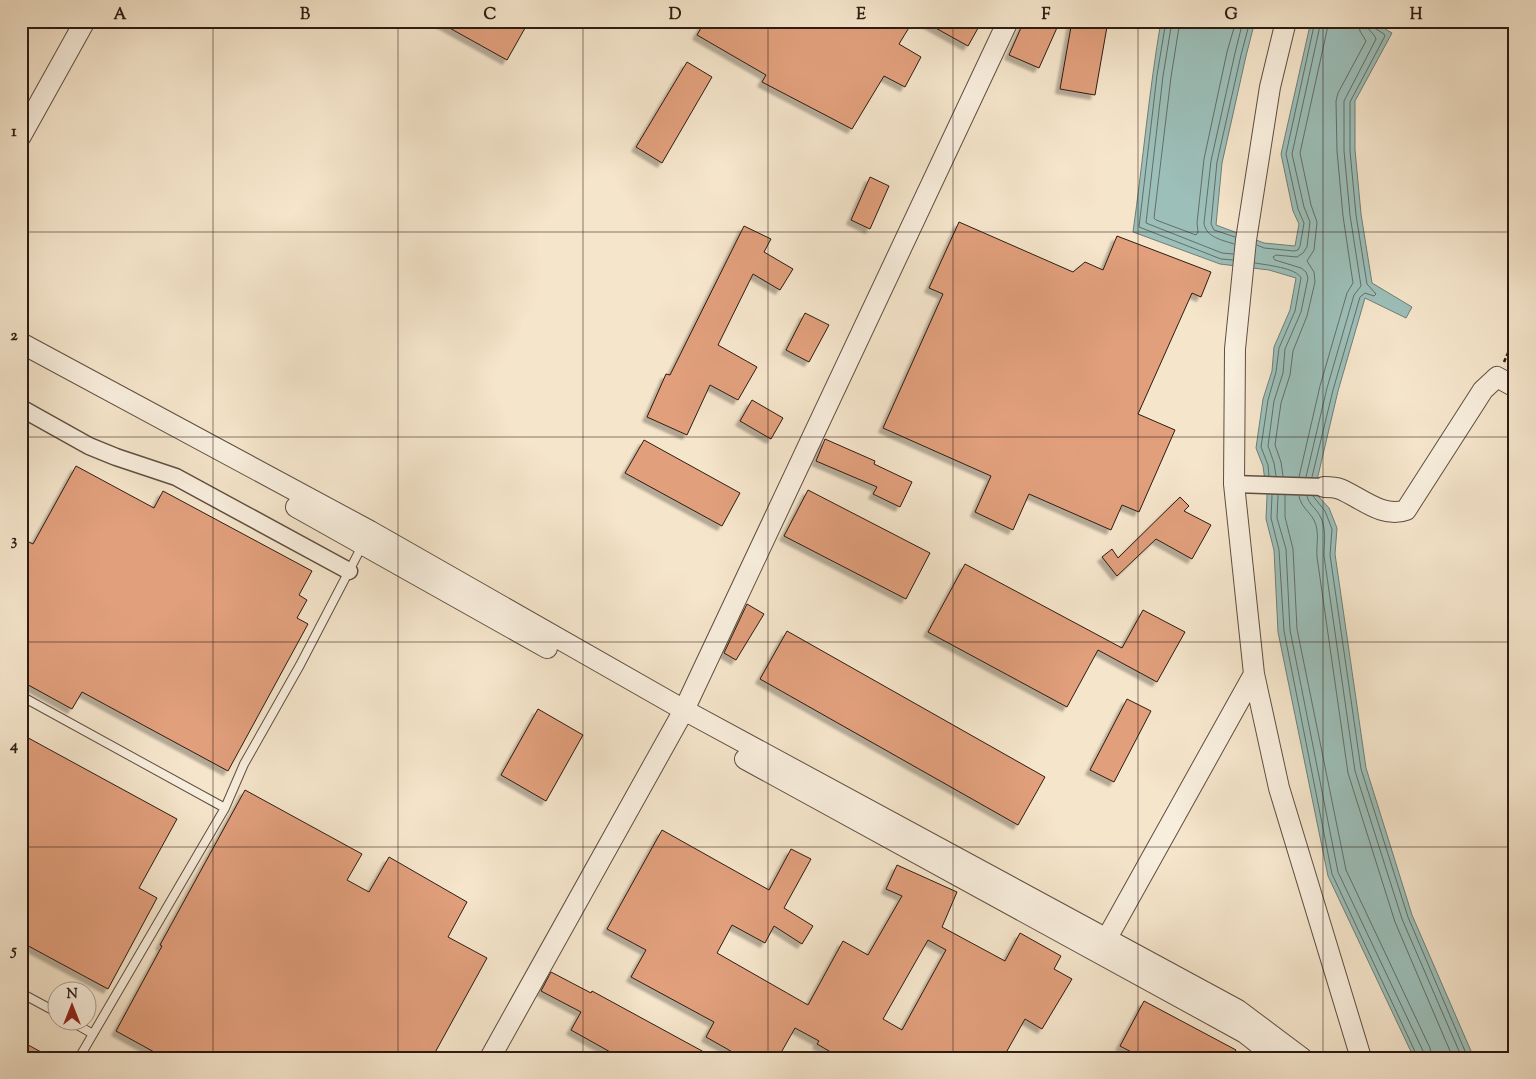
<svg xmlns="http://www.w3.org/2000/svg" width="1536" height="1079" font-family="'Sorts Mill Goudy',serif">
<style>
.water{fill:#9cbfb9;stroke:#707e77}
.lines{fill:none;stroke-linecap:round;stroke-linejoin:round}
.shore{stroke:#646e66;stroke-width:1}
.building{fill:#e19f7c;stroke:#2d1c13;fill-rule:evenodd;filter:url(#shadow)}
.service-casing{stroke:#5f4e41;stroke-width:10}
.minor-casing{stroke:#5f4e41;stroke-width:19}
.tertiary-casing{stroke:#5f4e41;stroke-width:22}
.path{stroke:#2d1c13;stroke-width:2.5;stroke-dasharray:4 2.5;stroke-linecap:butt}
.service{stroke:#f8eedd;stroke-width:8}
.minor{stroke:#f8eedd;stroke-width:16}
.tertiary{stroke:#f8eedd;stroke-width:20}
.grid{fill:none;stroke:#2d1c13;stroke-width:1;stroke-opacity:0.55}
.neatline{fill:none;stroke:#2d1c13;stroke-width:2}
.grid-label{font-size:16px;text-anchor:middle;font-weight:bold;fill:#2d1c13}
</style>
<defs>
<filter id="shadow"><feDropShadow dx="-4.5" dy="4.5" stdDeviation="1" flood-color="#0004"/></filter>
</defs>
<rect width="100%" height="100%" fill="#f5e5cb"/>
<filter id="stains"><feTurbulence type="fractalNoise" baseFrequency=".004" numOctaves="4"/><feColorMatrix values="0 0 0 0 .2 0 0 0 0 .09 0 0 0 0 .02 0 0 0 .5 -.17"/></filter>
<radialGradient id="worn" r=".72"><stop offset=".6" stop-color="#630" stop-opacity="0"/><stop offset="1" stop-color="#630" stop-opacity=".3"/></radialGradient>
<path class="water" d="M1161,21h94l-9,35 -24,107 -6,62 48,18 31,3 4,-22 -6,-13 -12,-57 30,-133h66v3l15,9 -37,68v49l6,64 11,69 40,24 -6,11 -41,-20 -27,93 -21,89 1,16 11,12 8,20 -2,26 31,214 46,147 62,143h-60l-86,-182 -50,-244 -4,-82 -8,-31 1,-23 -4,-30 -7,-18 7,-49 9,-28 2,-24 16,-37 6,-32 -27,-8 -49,-6 -87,-32c10,-71 16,-141 28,-211z"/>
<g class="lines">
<path class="shore" d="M1166,21l-9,54 -18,152 82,32 12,1
M1172,21l-9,55 -17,147 76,30 11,1
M1180,21l-9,56 -17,141 2,2 40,15 2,-3 -1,-9 7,-64 23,-107 9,-31
M1235,237l-21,-7 -3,-6 6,-62 24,-107 9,-34
M1234,244c-11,-4 -28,-6 -30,-21l7,-62 24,-108 8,-32
M1257,245l7,3 30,3 4,-1 2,-4 4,-23 -6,-14 -12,-55 29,-133
M1255,263c11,2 42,5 46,15l-6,33 -16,37 -3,24 -8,28 -7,47 7,18 1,11
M1276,476l-2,-13 -6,-17 6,-45 9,-28 2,-24 16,-37 7,-34 -2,-6 -5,-4 -26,-8 -2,-3 3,-2 21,2 6,-4 4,-6 3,-25 -6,-15 -12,-53 29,-133
M1283,476l-2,-14 -6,-17 6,-42 9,-28 3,-24 14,-35 8,-34 -1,-10 -7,-11 7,-11 3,-28 -6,-17 -11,-52 29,-132
M1299,477l21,-91 27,-93 6,-10 -10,-67 -6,-65 -1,-50 2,-8 28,-52 -6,-10 -2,-10
M1306,477l21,-89 27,-93 7,-9 -11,-71 -6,-64v-50l32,-62c-2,-7 -10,-8 -10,-18
M1312,477l21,-87 27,-93 5,-4 9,3 2,-2 -9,-10 -11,-69 -6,-64v-49l35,-66 -1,-2 -11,-7 -1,-6
M1272,495l-1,23 8,32 5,81 48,243 86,184
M1278,495l-1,23 9,31 4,81 48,242 85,179 2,7
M1285,495v22l8,32 4,80 49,241 84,178 2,10
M1299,496c2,11 10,15 15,24 6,12 2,24 3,37l31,216 47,149 58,136
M1307,496c2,9 9,12 13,20 7,13 4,25 4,40l31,215 47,148 60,139
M1313,496l12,15 7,18 -2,26 31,214 47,148 60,141"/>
</g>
<path class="building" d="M437,21h92l-22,39z
M705,21h208l-14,23 22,13 -16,30 -21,-11 -32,53 -90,-47 4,-7 -69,-40z
M923,21h59l-14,25z
M1024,21l14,6 1,-6h21l-21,47 -30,-13z
M1072,21h36l-13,74 -35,-6z
M687,62l25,15 -50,86 -26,-16z
M870,177l19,9 -19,43 -19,-9z
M959,222l114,50 12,-10 18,8 14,-34 94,36 -10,25 -9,-4 -54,121 37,16 -36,82 -17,-7 -11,25 -82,-36 -16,36 -38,-18 16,-36 -108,-48 60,-134 -14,-6z
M744,226l27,13 -7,13 29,17 -13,21 -27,-16 -35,71 39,22 -19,33 -28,-15 -23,50 -40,-18 19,-43 4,1z
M805,313l24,12 -20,37 -23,-12z
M752,400l31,18 -12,21 -31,-18z
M825,439l50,22 -1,3 38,18 -12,25 -27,-13 4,-7 -61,-26z
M644,440l96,53 -18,33 -97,-53z
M76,466l78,42 9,-17 149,80 -13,24 8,5 -10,18 11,6 -80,147 -146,-79 -10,17 -51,-28v-143l12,6z
M808,490l122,63 -24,46 -122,-63z
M1180,497l9,9 -5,5 27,14 -19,34 -36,-20 -39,37 -15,-19 10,-8 6,9z
M965,564l157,84 21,-38 42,22 -28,50 -59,-32 -31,57 -139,-75z
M747,604l17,10 -28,46 -12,-7z
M787,631l258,146 -27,48 -258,-146z
M1127,699l24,12 -37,71 -24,-12z
M538,709l45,26 -37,66 -45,-26z
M21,734l156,85 -38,69 18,10 -49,91 -87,-47z
M245,790l117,64 -15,26 22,12 20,-35 78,45 -19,35 39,21 -55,100h-267l-49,-27 46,-85 -2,-1z
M662,830l107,60 22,-41 20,10 -27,49 29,18 -11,18 -28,-18 -9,17 -33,-18 -15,28 91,52 35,-64 25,14 34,-59 -16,-7 11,-24 60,27 -15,35 63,34 15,-28 41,23 -7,13 18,10 -30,50 -17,-10 -22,39h-162l-24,-14 2,-3 -24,-13 -17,30h-35l-37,-21 8,-15 -83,-45 15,-27 -39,-21zM928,940l18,10 -44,80 -19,-11z
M551,972l40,21 1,-2 123,67h-94l-50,-28 10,-18 -40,-21z
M1144,1001l92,49 -4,8h-89l-23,-12z
M21,1041l31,17h-31z"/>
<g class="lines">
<defs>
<path id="service" d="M21,696l204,112
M21,993l37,20
M72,1022l21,12
M79,1058l146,-250 19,-44 56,-99 62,-119"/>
<path id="minor" d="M21,408l68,38 27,11 60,20 173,94
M1234,484l90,3"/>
<path id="tertiary" d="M1286,21l-16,66 -24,153 -11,109 -1,135 20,190 25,114 82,270
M21,136l64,-115
M21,343l349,188 314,179 554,300 64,48
M1324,487c5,0 11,0 16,2 20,8 43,30 66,21l77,-120 14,-13 18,10
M296,507l251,141
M745,759l500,274 32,25
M1107,938l147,-264
M490,1058l194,-348 324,-689"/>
</defs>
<use href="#service" class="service-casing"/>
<use href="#minor" class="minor-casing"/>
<use href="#tertiary" class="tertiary-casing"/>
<path class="path" d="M1504,362l11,-25"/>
<use href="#service" class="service"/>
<use href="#minor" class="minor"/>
<use href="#tertiary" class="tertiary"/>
</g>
<path class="grid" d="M213,21v1037M398,21v1037M583,21v1037M768,21v1037M953,21v1037M1138,21v1037M1323,21v1037M21,232h1494M21,437h1494M21,642h1494M21,847h1494"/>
<rect width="1536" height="1079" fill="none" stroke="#f5e5cb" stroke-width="55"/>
<g transform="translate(72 1006)"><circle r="24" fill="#f8eedd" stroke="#a79a8c"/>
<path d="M0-4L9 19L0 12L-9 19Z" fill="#8f2418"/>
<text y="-8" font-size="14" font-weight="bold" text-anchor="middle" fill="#2d1c13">N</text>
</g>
<rect x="28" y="28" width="1480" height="1024" class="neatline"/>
<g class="grid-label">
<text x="120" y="19">A</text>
<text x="305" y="19">B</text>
<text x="490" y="19">C</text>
<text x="675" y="19">D</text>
<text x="861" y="19">E</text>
<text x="1046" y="19">F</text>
<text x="1231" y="19">G</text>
<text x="1416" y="19">H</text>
<text x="14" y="136">1</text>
<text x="14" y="340">2</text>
<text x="14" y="545">3</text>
<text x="14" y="750">4</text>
<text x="14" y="955">5</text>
</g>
<rect width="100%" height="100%" filter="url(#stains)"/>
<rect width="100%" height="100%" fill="url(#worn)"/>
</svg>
